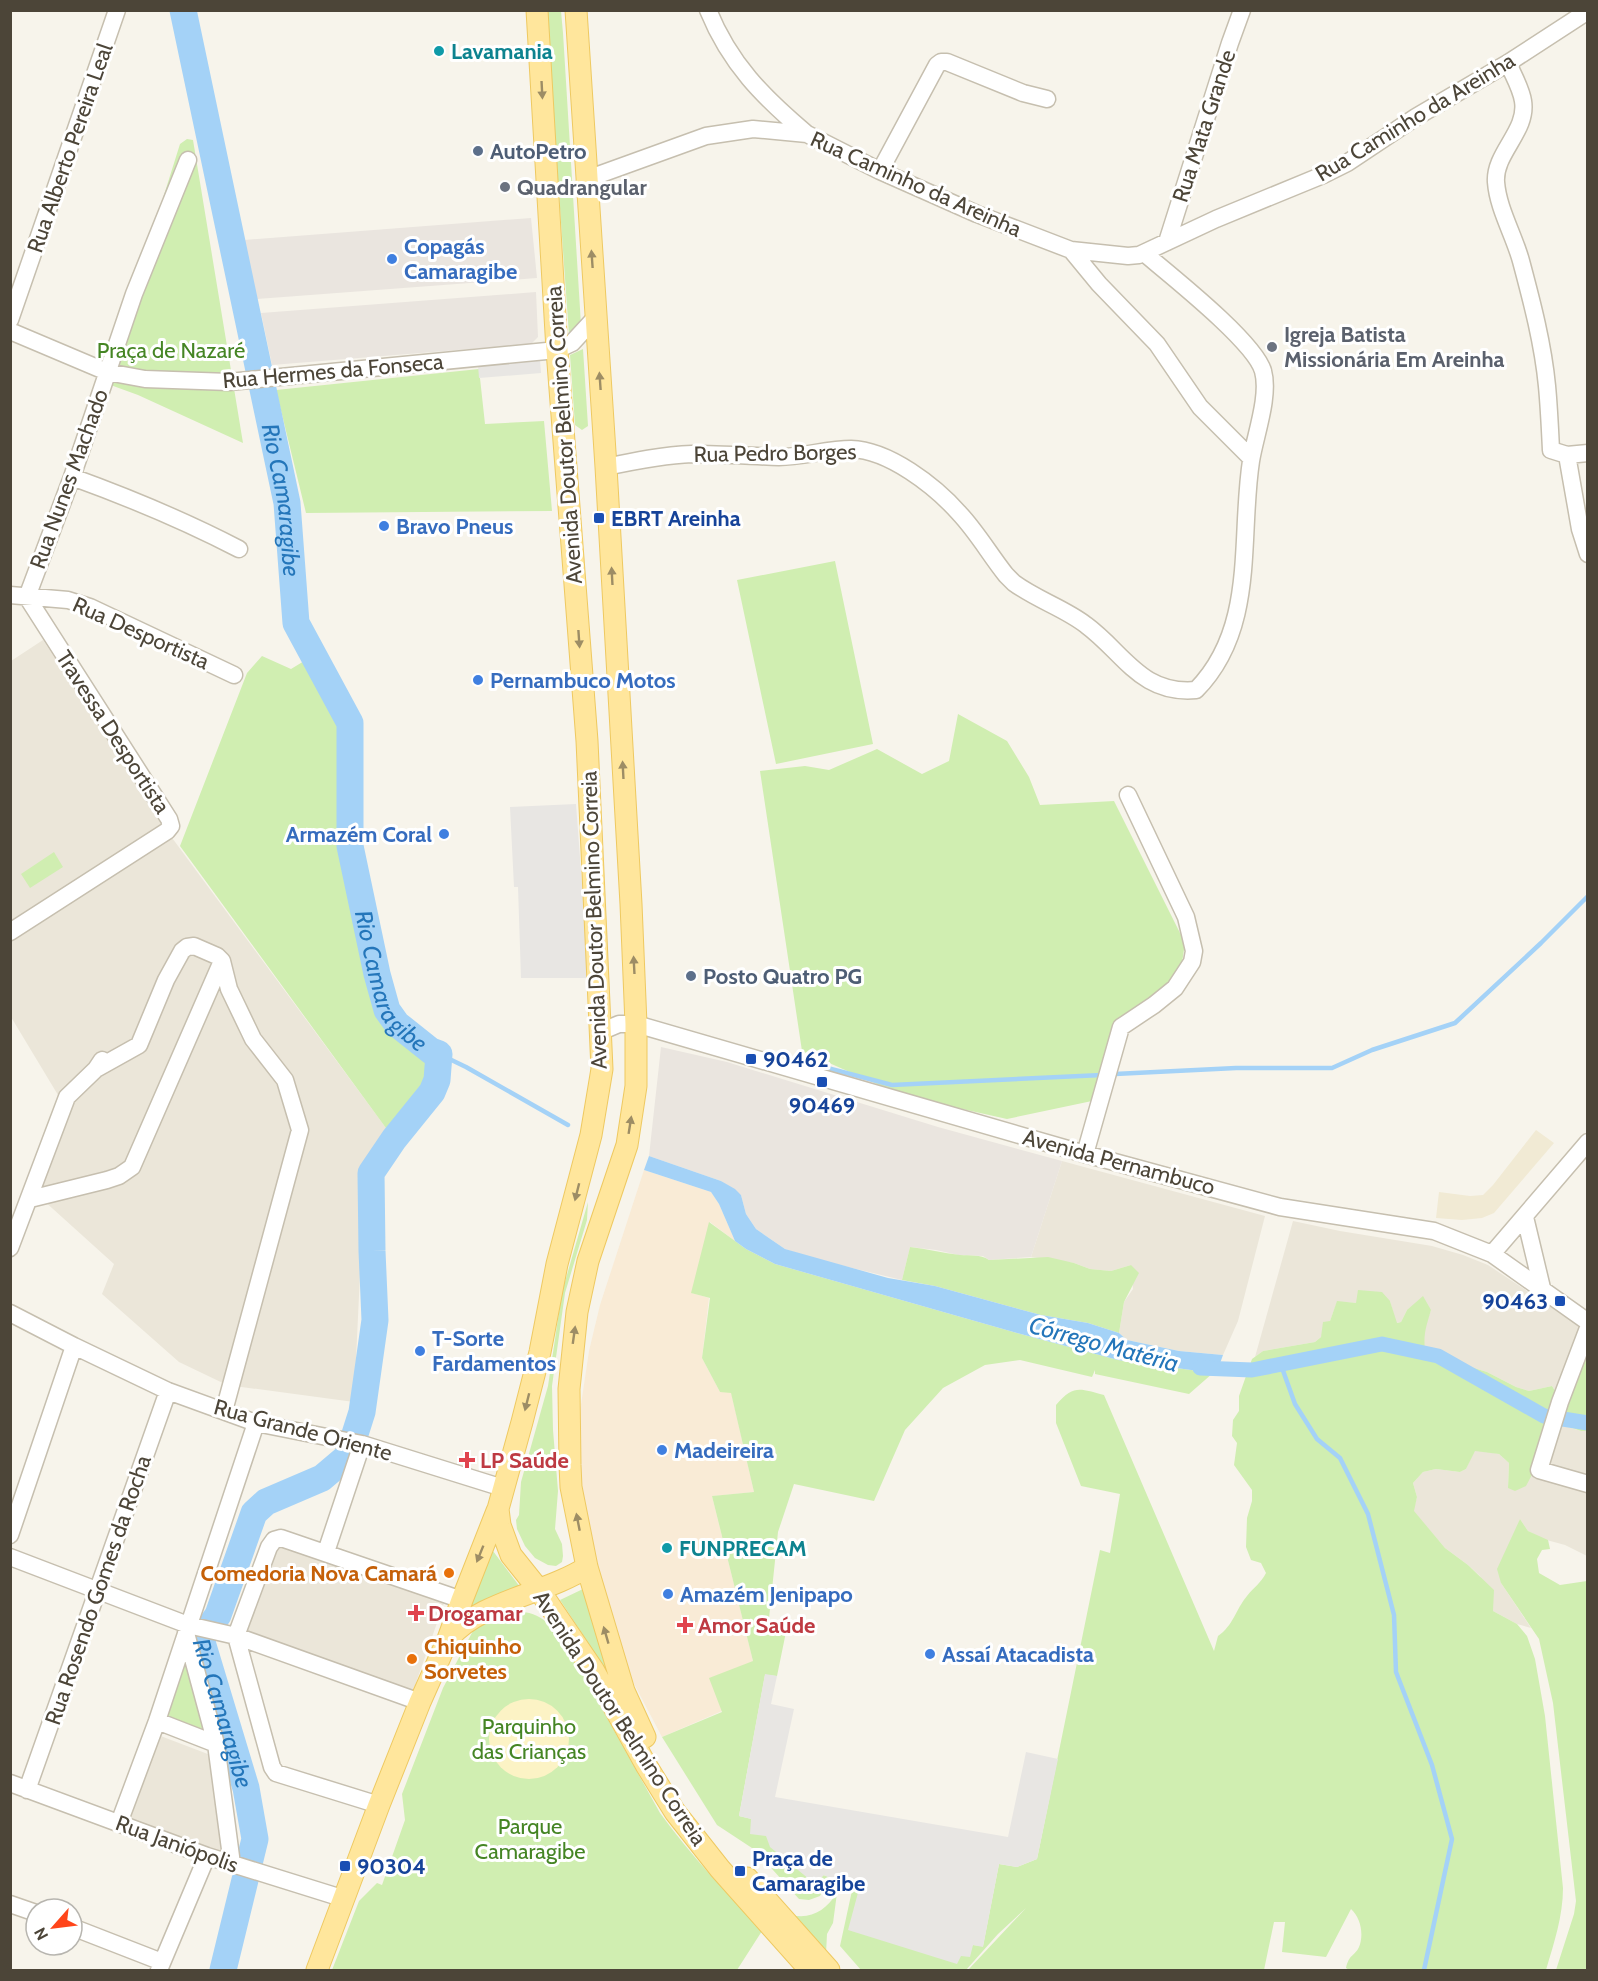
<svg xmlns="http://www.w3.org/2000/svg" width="1598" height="1981" font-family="Cabin,sans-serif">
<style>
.residential{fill:#ebe6d9}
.commercial{fill:#f9ebd6}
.industrial{fill:#eae5df}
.education{fill:#f1ead4}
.green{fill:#d0eeb1}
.sand{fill:#fcf3c5}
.parking{fill:#e8e6e3}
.water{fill:#a4d2f7}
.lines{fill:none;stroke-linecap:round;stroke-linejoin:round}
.stream{stroke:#a4d2f7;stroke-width:4.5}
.canal{stroke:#a4d2f7;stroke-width:15}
.river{stroke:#a4d2f7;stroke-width:27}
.minor-casing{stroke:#c6bfaf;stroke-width:19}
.major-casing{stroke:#eec961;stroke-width:23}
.minor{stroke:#fff;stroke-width:16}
.major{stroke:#ffe69c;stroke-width:21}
.oneway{fill:#9d8d65}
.culture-dot{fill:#0f9aa8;stroke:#fff;stroke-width:2}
.service-dot{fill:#5c6f8a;stroke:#fff;stroke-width:2}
.worship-dot{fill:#6b7280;stroke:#fff;stroke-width:2}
.shop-dot{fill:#3f7fe0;stroke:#fff;stroke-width:2}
.transit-dot{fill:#1a4fb4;stroke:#fff;stroke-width:2}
.health-dot{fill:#e0444e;stroke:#fff;stroke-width:2}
.food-dot{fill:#e8710a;stroke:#fff;stroke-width:2}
.labels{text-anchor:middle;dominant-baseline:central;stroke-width:6;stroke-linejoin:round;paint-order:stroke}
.culture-label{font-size:22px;font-weight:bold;fill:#0d838f;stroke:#fff;text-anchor:start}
.street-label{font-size:22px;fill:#4c4538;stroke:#fff}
.service-label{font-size:22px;font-weight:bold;fill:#4e5e75;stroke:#fff;text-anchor:start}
.worship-label{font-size:22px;font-weight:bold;fill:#5b616d;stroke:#fff;text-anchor:start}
.shop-label{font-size:22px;font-weight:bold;fill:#366cbe;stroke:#fff;text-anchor:start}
.park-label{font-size:22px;fill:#458524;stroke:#fff}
.transit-label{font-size:22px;font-weight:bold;fill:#164399;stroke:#fff;text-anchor:start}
.health-label{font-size:22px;font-weight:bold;fill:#be3a42;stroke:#fff;text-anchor:start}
.food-label{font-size:22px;font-weight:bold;fill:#c56008;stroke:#fff;text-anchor:end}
.water-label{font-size:24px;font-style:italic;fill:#2476ba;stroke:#fff}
</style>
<rect width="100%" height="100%" fill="#f7f4eb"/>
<path class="residential" d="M43,640l121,185 -153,99v-263z
M167,831l222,301 -24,36 -11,234 -127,-17 -48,-23 -77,-68 12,-30 -82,-74 29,-90 -50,-83v-85z
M1062,1161l203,55 -27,105 -15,34 -44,-4 -52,-11 -8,-7 5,-31 9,-13 -2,-24 -20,6 -21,-2 -16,-6 -43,-6z
M1293,1221l47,10 92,15 31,9 25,10 96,64 -27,65 -5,-8 -23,5 -13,-4 -29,-15 -29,-9 -15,-8 -18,-6 -2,-11 2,-11 6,-17h-24l-6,12 -5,1 -6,-22 -34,2 -19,-1 -7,19 -9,16 -6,5 -52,9 -8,6z
M1550,1421l31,10h6v125l-22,-11 -22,-6 -15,-8 -8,-12 -19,64 30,45 -14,-4 -24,-13 -13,-35 -12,-11 -23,-17 -32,-37 4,-14 -4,-14 10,-11 13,-3 24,3 6,-3 8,-18h12l13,3 10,9 -1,24z
M275,1543l169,60 -32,91 -169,-60z
M158,1735l55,21 14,103 -99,-38z"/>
<path class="commercial" d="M644,1170l67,22 8,12 16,37 -25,-19 -18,71 17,5 -7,60 18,34h11l23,100 -42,4 41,165 -31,50 -60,26 -32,-61 -15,-42 -21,-76 -12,-59 -2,-31 -1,-50 10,-67 11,-46z"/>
<path class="industrial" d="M531,218l6,60 -280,21 -13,-59z
M536,292l2,45 -7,7 -259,21 -11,-52z
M661,1047l66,15 211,65 124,34 -31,96 -42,3 -6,-4 -25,-1 -22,-5 -26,-3 -8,33 -87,-21 -30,-10 -29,-20 -10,-15 -5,-19 -20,-14 -72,-25z"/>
<path class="education" d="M1536,1130l18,13 -60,70 -12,5 -20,2 -26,-2 3,-26 31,4 13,-1 10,-10z"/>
<path class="green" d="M546,11h15l2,22 18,292 -12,10z
M187,139l6,1 50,303 -105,-48 -33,-12 75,-239z
M583,349l5,77 -6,4 -7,-5 -5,-70z
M479,369l6,55 59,-3 8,90 -246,2 -30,-123z
M835,561l38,183 -97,20 -39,-184z
M314,655l36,68v123l27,128 10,36 10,14 15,13 19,14 8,3 -2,26 -5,12 -38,47 -214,-293 67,-173 15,-17 29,13z
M958,714l49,27 22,36 11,28 74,-4 71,142 -6,40 -52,32 -35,86 -85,18 -103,-23 -102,-45 -42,-280 45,-5 24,4 48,-21 45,25 27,-13z
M54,852l9,15 -33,21 -9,-14z
M588,1202l-1,18 -22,73 -13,93 1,44 5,61 -3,38 7,15 1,12 -1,6 -6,4 -8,-1 -13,-7 -10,-12 -8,-17 -1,-9 3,-5 2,-33 27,-96 14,-94z
M709,1222l37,27 29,15 242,69 101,27 95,13 -24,21 -94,-20v-4l-3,7 -72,-17 -35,5 -42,23 -38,42 -31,71 -80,-17 -16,48 -10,96 18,4 -9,44 -12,-1 -26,141 13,3 63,64 8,-8 7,2 -10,19 -11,4 -10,-1 -44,-49 -38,-25 -55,-88 60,-25 -13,-34 44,-17 -41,-165 42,-4 -23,-99 -11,-1 -18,-34 8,-60 -19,-5z
M910,1247c17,2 33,6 50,8 10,1 20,-1 29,5l59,-3 26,6 16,6 21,2 20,-6 8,8 -15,29 -5,31 -31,-10 -47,-8 -106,-29 -33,-6z
M1358,1290l24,2 8,9 7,22 4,-1 6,-12 16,-14 8,14c-4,14 -8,24 -6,39l18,6 15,8 29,9 29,15 13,4 23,-5 5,8 -22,75 -9,17 -11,5 -7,-3 1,-25 -10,-9 -24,-3 -9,18 -6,3 -24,-3 -13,3 -10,11 4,14 -3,14 31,37 23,17 26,25 -1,21 24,13 10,12 8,23 10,57 18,172c0,28 -9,55 -17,82h-197l-3,-2c3,-14 9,-12 13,-21 5,-12 2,-29 -8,-38l-25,48 -44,-5 3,-30h-11l-10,48h-296l58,-62 -28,26 -32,36h-105l-21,-24 13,-60 7,3 100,67 13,-11 10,1 16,-82 18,3 20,-8 63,-309 10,3 10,-59 -39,-8 -25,-63v-18c18,-21 24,-16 48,-10l110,256 4,-15c15,-10 18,-27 29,-40 7,-9 14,-13 19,-23l-5,-10 -10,-3 -5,-13 1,-29 5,-17v-11l-18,-25 3,-22 -5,-7 1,-16 6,-9v-15l13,-37 11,-8 52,-9 6,-5 2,-15 7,-1 7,-20 19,2z
M1587,1346v85h-6l-23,-8z
M1520,1519l8,12 20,9 2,9 -8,1 -5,9 2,14 21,12 27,-4v389h-31l18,-56 2,-13 -23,-198 -14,-64 -38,-56 -4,-14z
M490,1547l30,40 -56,24z
M583,1589l25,84 -48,-73z
M506,1611c34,-1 42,10 61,35l93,167c31,43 67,80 102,118l-25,39h-405l27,-69 18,-18 5,2 23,-65 -3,-26 41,-106 32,-61z
M186,1633l30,111 -59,-23z
M837,1893l-4,30 -6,11 -1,20 -35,-39c20,5 35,-5 46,-22z"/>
<path class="sand" d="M489 1739a40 40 0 1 1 80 0a40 40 0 1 1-80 0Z"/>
<path class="parking" d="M540,360l1,13 -62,5 -1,-13z
M576,804l13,174h-68l-3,-91h-4l-4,-80z
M765,1674l12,2 -6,28 23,5 -19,88 233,40 18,-85 32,7 -21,100 -20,8 -18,-3 -16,83 -10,-2 -3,12 -9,-1 -4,8 -109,-34 11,-41 -26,-9 -9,-5 -9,9 -45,-37 -4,-11 -16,-2 1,-15 -12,-3z"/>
<path class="water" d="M649,1156l72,25 14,8 6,6 5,19 10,15 29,20 103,29 47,8 106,29 47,8 31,10 8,7 52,11 44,4 -5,14 -5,4 -95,-13 -101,-27 -242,-69 -29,-15 -11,-8 -16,-37 -8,-12 -67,-22z"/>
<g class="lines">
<path class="stream" d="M439,1054l27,13 102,58
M816,1065l76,20 210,-10
M1115,1074l121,-6h96l40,-18 83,-27 86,-80 47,-47
M1281,1365l14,39 22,35 23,19 28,56 26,101 2,57 36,93 20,74 -28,131"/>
<path class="canal" d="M1200,1368l52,2 130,-26 56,12 106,60 44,7"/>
<path class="river" id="s1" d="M183,10l104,493 9,120 54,100v123l27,128 10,36 10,14 34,27 8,3 -2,26 -5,12 -38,47 -23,34 1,78 3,69 -13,92 -14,44 -26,22 -56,24 -12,11 -36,102 -17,24 45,149 9,51 -32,131"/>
<defs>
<path id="minor" d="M708,10c22,54 55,87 99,124
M1508,63c5,12 13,25 15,38 5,30 -29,52 -27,81 2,27 18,53 25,79 11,41 22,83 26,125 2,21 3,43 4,64l16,5 13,74 8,25
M880,171l57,-106 4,-3h6l76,31 24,6
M587,179l119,-43 47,-7 54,5 73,37 97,43 94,36 57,6 11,-1 77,-36 107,-44 24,-12 69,-46 92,-54 80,-52
M1167,242l63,-199 12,-33
M1071,250l28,34 58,60 43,63 51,51
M10,320l107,-310
M10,331l97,41 38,7 84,3 328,-32 15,-7 24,-26
M1567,455l21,-2
M606,467c28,-6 57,-12 86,-13 29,0 58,2 87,3 24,0 48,-8 72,-8 38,1 84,37 108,64 18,19 31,42 47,62l8,8c23,17 50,25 72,42 38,28 55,70 110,65 61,-62 43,-151 55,-229 4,-25 19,-65 12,-90 -8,-29 -93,-96 -119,-118
M72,477c58,21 113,44 167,72
M10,595l58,5 22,7 144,68
M10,932l157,-101 4,-5 -2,-7 -142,-222 45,-120 62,-183 54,-134
M600,1032l19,-8h17l449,130 195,53 154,24 58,23 96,68
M96,1069l43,-24 27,-65 16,-29 5,-4 7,-1 23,10 5,5 7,28 24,50 32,41 15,50 -76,281
M1085,1154l36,-127 33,-22 21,-17 17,-26 2,-11 -8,-34 -58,-122
M30,1199l77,-19 12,-4 13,-9 90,-206
M1525,1217l17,71
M10,1248l57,-151 29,-28 6,-9
M1492,1254l96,-112
M10,1313l64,33 94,45 88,32 106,21 141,44
M1588,1328l-28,74 -21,68 49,14
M10,1535l64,-189
M326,1552l36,-108
M10,1557l178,68 48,11 184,66
M186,1633l30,111 16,120
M157,1721l59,23
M10,1783l197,73 138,43
M27,1790l141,-399
M379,1805l-103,-32 -4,-6 -36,-131 33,-89 5,-7 7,-2 181,62
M119,1823l38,-102 99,-298
M10,1904l26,9
M72,1927l90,35
M159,1970l48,-114"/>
<path id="major" d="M537,10l20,340 30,391 15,328 -11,66 -34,129 -17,88 -18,70 -24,87 2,16 11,30 28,35 55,81 52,94 29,47 45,57 90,101
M576,10l30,457 25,437 5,120v62l-9,59 -39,116 -11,51 -8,77 1,76 1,22 16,80 37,124 21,46
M450,1637c29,-35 98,-44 137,-70
M747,1878l82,92
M317,1970l62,-165 41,-103 28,-63 14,-39 35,-89"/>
</defs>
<use href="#minor" class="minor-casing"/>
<use href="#major" class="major-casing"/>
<use href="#minor" class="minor"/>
<use href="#major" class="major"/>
</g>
<defs><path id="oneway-solid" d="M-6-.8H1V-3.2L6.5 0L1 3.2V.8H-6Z" transform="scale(1.5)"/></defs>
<g class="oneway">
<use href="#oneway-solid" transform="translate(542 90) rotate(87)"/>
<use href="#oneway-solid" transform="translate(592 259) rotate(-94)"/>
<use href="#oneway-solid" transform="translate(600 381) rotate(-94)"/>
<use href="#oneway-solid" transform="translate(612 576) rotate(-93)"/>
<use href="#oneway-solid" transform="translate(579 639) rotate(86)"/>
<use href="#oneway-solid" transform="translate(623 770) rotate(-93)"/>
<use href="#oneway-solid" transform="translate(634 965) rotate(-93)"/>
<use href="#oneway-solid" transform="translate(630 1125) rotate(-81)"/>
<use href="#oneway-solid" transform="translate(577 1192) rotate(104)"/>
<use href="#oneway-solid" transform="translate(574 1335) rotate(-82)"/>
<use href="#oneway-solid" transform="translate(527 1402) rotate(104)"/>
<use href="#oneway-solid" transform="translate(578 1522) rotate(-101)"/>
<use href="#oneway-solid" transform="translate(480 1554) rotate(112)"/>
<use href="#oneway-solid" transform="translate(606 1635) rotate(-106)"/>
</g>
<g class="culture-dot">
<circle cx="439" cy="51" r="6"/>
<circle cx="667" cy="1548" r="6"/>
</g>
<g class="service-dot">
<circle cx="478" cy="151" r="6"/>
<circle cx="691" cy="976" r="6"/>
</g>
<g class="worship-dot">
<circle cx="505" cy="187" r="6"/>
<circle cx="1272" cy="347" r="6"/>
</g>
<g class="shop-dot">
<circle cx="392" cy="259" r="6"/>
<circle cx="384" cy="526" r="6"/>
<circle cx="478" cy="680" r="6"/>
<circle cx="444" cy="834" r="6"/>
<circle cx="420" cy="1351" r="6"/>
<circle cx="662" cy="1450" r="6"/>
<circle cx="668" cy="1594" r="6"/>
<circle cx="930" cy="1654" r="6"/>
</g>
<g class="transit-dot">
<rect x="593" y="512" width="12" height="12" rx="3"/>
<rect x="745" y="1053" width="12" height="12" rx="3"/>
<rect x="816" y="1076" width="12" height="12" rx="3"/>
<rect x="1554" y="1295" width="12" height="12" rx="3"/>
<rect x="339" y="1860" width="12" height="12" rx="3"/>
<rect x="734" y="1865" width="12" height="12" rx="3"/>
</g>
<g class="health-dot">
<path d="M464 1451h6v6h6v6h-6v6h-6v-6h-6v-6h6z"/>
<path d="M413 1604h6v6h6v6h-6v6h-6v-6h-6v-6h6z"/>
<path d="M682 1616h6v6h6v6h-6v6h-6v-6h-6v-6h6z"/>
</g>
<g class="food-dot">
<circle cx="449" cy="1573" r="6"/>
<circle cx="412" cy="1659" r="6"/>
</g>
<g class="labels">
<g class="culture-label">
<text x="451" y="51">Lavamania</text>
<text x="679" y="1548">FUNPRECAM</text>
</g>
<g class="street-label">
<text transform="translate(1415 117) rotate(-31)">Rua Caminho da Areinha</text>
<text transform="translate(1204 126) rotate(-72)">Rua Mata Grande</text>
<text transform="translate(70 148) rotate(-71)">Rua Alberto Pereira Leal</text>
<text transform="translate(916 184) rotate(24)">Rua Caminho da Areinha</text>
<text transform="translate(333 371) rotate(-5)">Rua Hermes da Fonseca</text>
<text transform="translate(564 435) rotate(-94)">Avenida Doutor Belmino Correia</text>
<text transform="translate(775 453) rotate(-1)">Rua Pedro Borges</text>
<text transform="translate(69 479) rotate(-70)">Rua Nunes Machado</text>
<text transform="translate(141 633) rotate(24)">Rua Desportista</text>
<text transform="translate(113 732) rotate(57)">Travessa Desportista</text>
<text transform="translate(594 920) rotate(-92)">Avenida Doutor Belmino Correia</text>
<text transform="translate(1119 1162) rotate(15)">Avenida Pernambuco</text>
<text transform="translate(303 1430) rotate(15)">Rua Grande Oriente</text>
<text transform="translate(98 1590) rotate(-71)">Rua Rosendo Gomes da Rocha</text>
<text transform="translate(620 1718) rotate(57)">Avenida Doutor Belmino Correia</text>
<text transform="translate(177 1844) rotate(20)">Rua Janiópolis</text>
</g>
<g class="service-label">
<text x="490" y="151">AutoPetro</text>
<text x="703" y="976">Posto Quatro PG</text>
</g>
<g class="worship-label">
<text x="517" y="187">Quadrangular</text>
<text x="1284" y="334">Igreja Batista<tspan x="1284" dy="25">Missionária Em Areinha</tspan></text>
</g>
<g class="shop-label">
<text x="404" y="246">Copagás<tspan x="404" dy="25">Camaragibe</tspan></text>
<text x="396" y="526">Bravo Pneus</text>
<text x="490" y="680">Pernambuco Motos</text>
<text x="432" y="834" text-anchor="end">Armazém Coral</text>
<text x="432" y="1338">T-Sorte<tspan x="432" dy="25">Fardamentos</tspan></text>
<text x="674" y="1450">Madeireira</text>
<text x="680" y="1594">Amazém Jenipapo</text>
<text x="942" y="1654">Assaí Atacadista</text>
</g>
<g class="park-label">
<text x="171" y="350">Praça de Nazaré</text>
<text x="529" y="1726">Parquinho<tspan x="529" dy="25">das Crianças</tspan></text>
<text x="530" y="1826">Parque<tspan x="530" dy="25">Camaragibe</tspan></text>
</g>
<g class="transit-label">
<text x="611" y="518">EBRT Areinha</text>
<text x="763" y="1059">90462</text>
<text x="822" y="1105" text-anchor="middle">90469</text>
<text x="1548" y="1301" text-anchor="end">90463</text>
<text x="752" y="1858">Praça de<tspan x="752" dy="25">Camaragibe</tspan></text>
<text x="357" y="1866">90304</text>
</g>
<g class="health-label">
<text x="480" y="1460">LP Saúde</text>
<text x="428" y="1613">Drogamar</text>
<text x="698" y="1625">Amor Saúde</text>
</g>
<g class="food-label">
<text x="437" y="1573">Comedoria Nova Camará</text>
<text x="424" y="1646" text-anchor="start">Chiquinho<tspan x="424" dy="25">Sorvetes</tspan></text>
</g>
<g class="water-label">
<text stroke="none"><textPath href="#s1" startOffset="500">Rio Camaragibe</textPath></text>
<text stroke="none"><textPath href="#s1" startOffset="1004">Rio Camaragibe</textPath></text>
<text transform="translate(1104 1344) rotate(15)">Córrego Matéria</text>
<text stroke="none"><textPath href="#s1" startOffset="1851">Rio Camaragibe</textPath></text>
</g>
</g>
<rect width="1598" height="1981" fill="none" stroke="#4c4538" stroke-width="24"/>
<g transform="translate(54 1927) rotate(242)"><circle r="28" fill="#ffffff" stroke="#b7b5af" stroke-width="1.5"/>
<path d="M0-4.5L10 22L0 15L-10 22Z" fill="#ff451a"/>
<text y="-9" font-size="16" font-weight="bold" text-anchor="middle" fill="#4c4538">N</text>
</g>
</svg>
